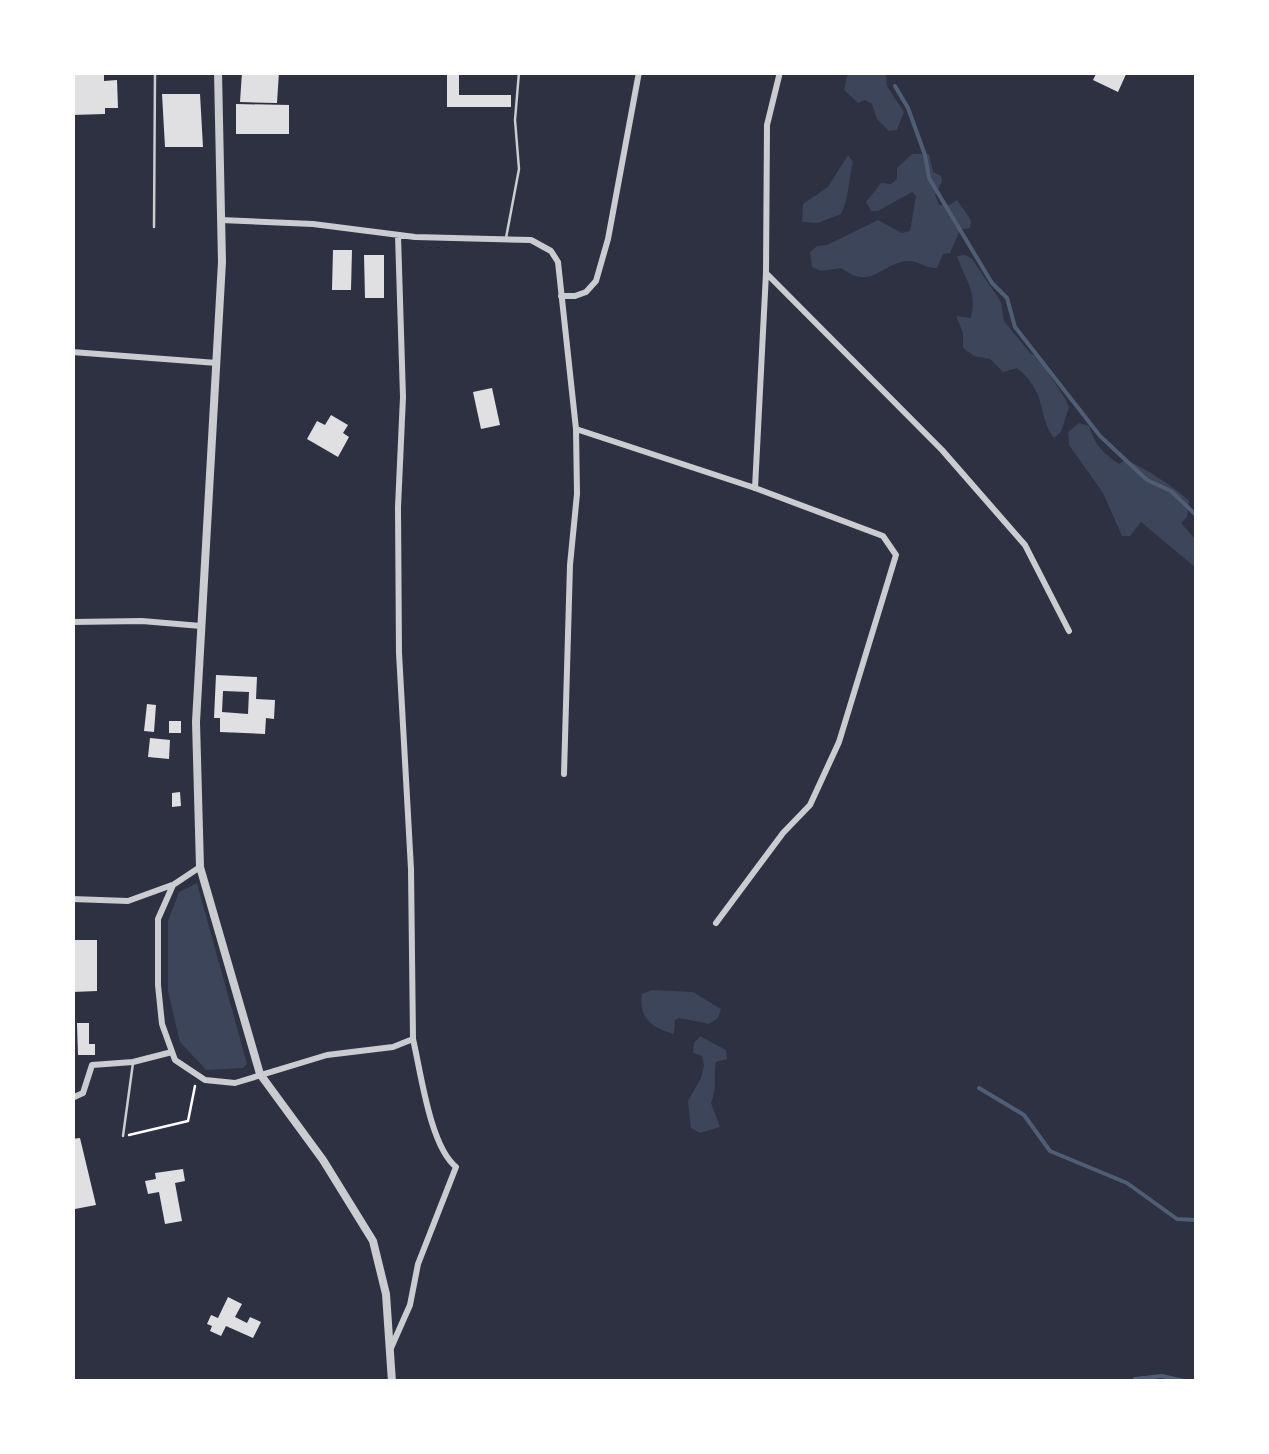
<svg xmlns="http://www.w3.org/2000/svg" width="1269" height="1454" font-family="'DejaVu Sans',sans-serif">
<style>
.green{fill:#3c4559}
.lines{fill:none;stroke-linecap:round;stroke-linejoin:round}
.stream{stroke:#4f5d75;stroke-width:4}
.building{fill:#e0e0e3;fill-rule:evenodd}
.path{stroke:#fff;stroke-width:2.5}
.service{stroke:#caccd0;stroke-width:2.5}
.minor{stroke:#caccd0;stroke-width:6}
.tertiary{stroke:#caccd0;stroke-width:8}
</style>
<rect width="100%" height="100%" fill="#2d3142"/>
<path class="green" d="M848,72l38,1 1,13 17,26 -7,18 -8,1 -12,-12 -5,-15 -7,-4 -7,3 -14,-13z
M912,154h17l4,18 8,4 1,6 -7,13 4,10h10l8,-5 14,20 -1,8 -10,2 -10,23 -7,1 -6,14c-11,1 -19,-8 -30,-7 -28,3 -34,30 -66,7l-20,3 -9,-4 -2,-15 7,-6 10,-1 51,-25 24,13 8,-2 6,-35 -4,-4 -34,19h-7l-5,-9 15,-19 10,1 6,-5v-11z
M848,155l5,7c-5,18 -3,34 -12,52l-23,9 -16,-1 1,-18 25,-17z
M965,255l7,4 29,43 3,19 26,32 8,4 28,43 3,7 -8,25 -7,6c-17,-22 -6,-45 -37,-70l-14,4 -13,-13 -16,-3 -11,-8v-15l-7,-17 15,2c6,-30 -6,-37 -14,-62z
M1079,423l10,3c6,19 14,27 30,38l6,-4c14,4 54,30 64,41l-2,16 -6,6 15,17v28l-55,-46 -11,14h-8l-19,-43 -34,-48 -1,-13z
M197,883l50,181 -4,4 -37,2 -26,-28 -12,-51v-70l11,-29z
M652,990l41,2 28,17 -3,9 -9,6 -30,-6 -4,2 -1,14c-22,-6 -36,-16 -32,-40z
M700,1036l26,14 1,9 -11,3c-3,18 2,22 -5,41l9,24 -20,6 -9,-5 -3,-27 13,-23 3,-13 -2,-9 -9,-3 1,-10z"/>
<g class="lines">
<path class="stream" d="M895,86l13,22 17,47 4,23 63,105 15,15 8,29 85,109 47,44 24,11 25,24
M979,1088l45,27 26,36 77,32 50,36 19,1
M1135,1379l27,-3 27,6"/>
</g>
<path class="building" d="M72,72h32v9l13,-1 1,28h-13v6l-33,1z
M242,72h37l-2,31 -37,-1z
M447,72h12v23h52v12h-64z
M1097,72h30l-9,20 -25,-12z
M162,94h38l3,53h-38z
M236,104l53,1v29h-53z
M333,250h19l-1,40h-19z
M364,255h20v43h-19z
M492,388l8,37 -19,4 -8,-37z
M331,415l17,10 -5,8 6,4 -11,20 -31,-18 10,-18 8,4z
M216,675l41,2 -1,22 19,1 -1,19 -8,-1 -1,16 -45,-2v-14h-6zM223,691l26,1 -1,22 -26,-2z
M147,704l9,1 -2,27 -10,-1z
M169,721h12v12h-12z
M150,738l20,2 -1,19 -21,-2z
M180,792l1,14 -9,1v-14z
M72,940h25v51l-25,1z
M77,1023h12v21h6v11h-17z
M80,1138l16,67 -21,4 -3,-70z
M183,1169l2,12 -10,2 7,38 -17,3 -6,-32 -11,2 -3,-13 11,-2 -1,-6z
M228,1297l14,7 -7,13 12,6 3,-6 11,5 -8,16 -27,-12 -5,10 -11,-5 2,-5 -5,-2 4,-9 7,3z"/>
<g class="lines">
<path class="path" d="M129,1135l59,-14 7,-35"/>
<path class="service" d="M154,227l1,-155
M506,238l13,-69 -4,-49 4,-48
M123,1136l10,-73"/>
<path class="minor" d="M221,220l92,4 102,13 116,3 20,11 7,11 18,167 1,65 -7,71 -6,209
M766,273l176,177 83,95 44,86
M561,296h14l11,-4 10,-11 12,-42 31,-167
M72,352l145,11
M576,429l179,59 128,48 13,19 -57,187 -29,63 -27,28 -67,90
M755,488l11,-215 1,-148 13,-53
M72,622l70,-1 59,5
M200,867l-27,18 -15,34v66l4,39 13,36 30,20 30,3 92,-28 66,-8 20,-8 -2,-170 -12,-216 -1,-146 5,-110 -5,-162
M72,899l56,2 44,-16
M72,1098l11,-5 9,-28 41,-3 39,-10
M391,1348l19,-43 8,-41 38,-97c-26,-21 -35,-94 -43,-128"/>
<path class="tertiary" d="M218,72l4,190 -26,460 4,145 60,207 63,86 50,81 13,53 6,88"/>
</g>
<rect width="1269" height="1454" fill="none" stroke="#ffffff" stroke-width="150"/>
</svg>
